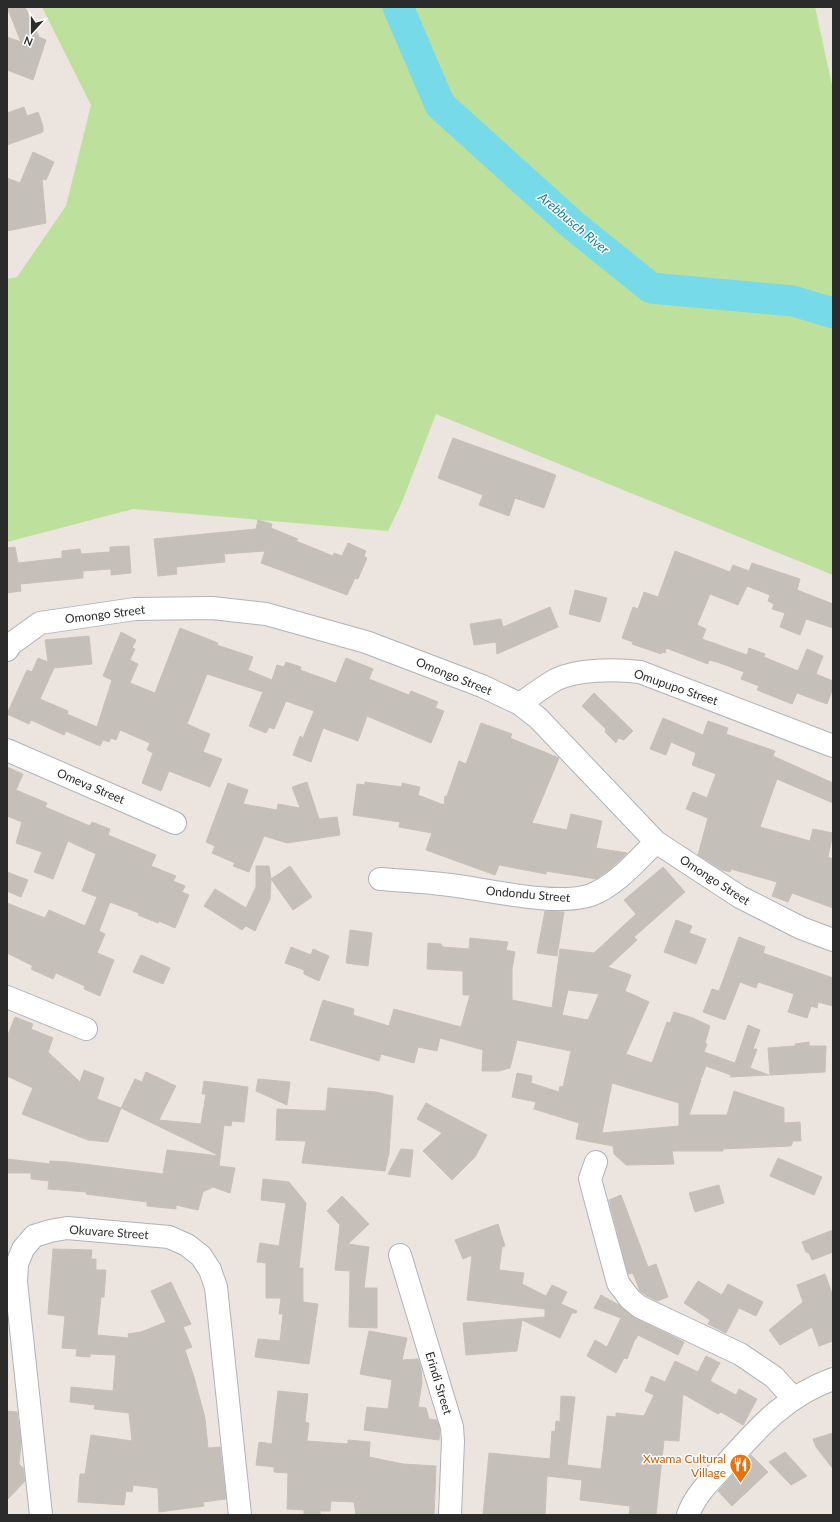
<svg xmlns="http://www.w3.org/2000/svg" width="840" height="1522" font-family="Lato,sans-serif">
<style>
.green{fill:#bde09d}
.water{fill:#76dae9}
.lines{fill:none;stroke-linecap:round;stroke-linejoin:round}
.river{stroke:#76dae9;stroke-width:31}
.building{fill:#c5bfb9;stroke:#c8c0b8;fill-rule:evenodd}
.minor-casing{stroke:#aeb2bb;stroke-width:24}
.minor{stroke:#fff;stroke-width:22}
.labels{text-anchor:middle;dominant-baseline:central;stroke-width:3;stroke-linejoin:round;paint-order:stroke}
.street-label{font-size:12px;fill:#2b2b2b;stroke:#fff}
.food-label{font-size:12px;fill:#c56008;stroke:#fff;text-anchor:end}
.water-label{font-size:13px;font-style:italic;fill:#147c97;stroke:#fff}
</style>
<rect width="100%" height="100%" fill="#ece4de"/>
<path class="green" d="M42,7h773l18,83v485l-397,-161 -34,88 -14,29 -255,-22 -126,33v-263l10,-2 49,-71 25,-101z"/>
<path class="water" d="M817,295l16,2v29l-18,-10z"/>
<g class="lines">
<path class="river" d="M398,7l42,98 134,121 77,62 142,13 40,12"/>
</g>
<path class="building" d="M7,7h18l14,30 7,3 -13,40 -26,-10v-33l14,5z
M24,107l3,9 11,-4 5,14v6l-36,13v-32z
M33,152l21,10 -8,18 -4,-1 4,44 -39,8v-53l13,5z
M453,438l103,37 -12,33 -29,-10 -6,18 -30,-11 4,-10 -45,-17z
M258,520l14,4 -1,4 27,11 -2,2 37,15 1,-3 8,3 6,-13 18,8 -2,5 3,2 -9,21 -3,-1 -8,17 -86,-32 4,-12 -41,3 1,8 -49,5 1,7 -19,2 -4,-37 102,-10z
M129,546l2,27 -20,2v-6l-28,2v7l-63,6 1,7 -14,2v-45l8,-1 3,16 44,-5v-7l18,-2 1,5 29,-2v-5z
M675,551l55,21 3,-7 16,6 3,-8 48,16 -3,11 36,14v24l-27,-9 -6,16 -20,-8 5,-14 -13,-4 2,-5 -6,-3 2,-6 -23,-9 -9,19 -28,-11 -13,31 9,4 -4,10 45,16 2,-7 16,6 -1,3 34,14 9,-22 16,7 -7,18 17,7v7l-6,16 -30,-11 -5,11 -35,-14 2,-4 -18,-7 3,-7 -27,-10 -8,-2 -1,4 -42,-16 -1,5 -3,-1 -1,2 -29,-10 1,-2 -11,-4 11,-31 5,2 6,-17 14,5z
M575,590l32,8 -7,24 -31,-8z
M550,607l8,20 -61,27 -1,-12 -22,3 -4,-21 31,-5 2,8z
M180,628l38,15 -1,2 36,12 -5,13 24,10 5,-15 7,2 2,-5 15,5 -1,3 36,13 10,-25 27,11 -4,10 40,16 2,-4 27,11 -3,6 9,3 -13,32 -64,-27 -9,25 -35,-13 -12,34 -18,-7 7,-19 3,2 11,-27 -28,-10 -12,28 -5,-2 -3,6 -17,-7 14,-34 -56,-18 -20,50 23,10 -7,18 19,7 -12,28 -41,-16 -8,20 -19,-8 11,-30 -6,-3 3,-7 -30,-13 -4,10 -5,-2 -2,4 -6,-2 -3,6 -34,-15 -2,4 -33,-15 -2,4 -22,-10 20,-44 5,2 6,-14 10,4 -3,-22 44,-4 3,28 -38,4 -14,31 28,12 -1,3 30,13 15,-47 -9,-4 18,-44 15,8 -4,8 3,1 -5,11 8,4 -8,19 25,10z
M594,693l39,38 -9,9 -6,-2 -2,5 -11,-11 1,-3 -24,-23z
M663,718l40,17 5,-14 20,7 -2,6 49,17 -2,5 60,27v20l-56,-24 -17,48 50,14 3,-12 20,4 -5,24 5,2v49l-41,-15 -4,9 -16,-6 5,-14 -46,-13 -1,3 -8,-2 -24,-15 10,-37 -22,-9 7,-17 14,6 9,-24 -24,-9 4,-12 -25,-11 -5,13 -16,-6z
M481,723l31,11 -2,4 49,20 -27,65 35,7 4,-16 31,7 -6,27 31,5 -17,16 -14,10 -50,-8v3l-47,-9 -4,10 -69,-25 6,-17 -33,-6 1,-5 -47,-7 4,-31 8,1v-3l37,5v-4l18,4 -2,8 26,10 1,-9h2l12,-35 7,3z
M7,767l16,7 -7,16 31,13 -2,4 45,19 2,-4 18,7 -2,6 48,20 -5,11 25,10 -3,5 12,5 -3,6 7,3 -14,33 -16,-7 -1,2 -20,-8 1,-2 -29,-11 -11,29 6,3 -8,19 17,7 -14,36 -16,-7 1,-3 -29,-13 -3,6 -22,-10 2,-3 -26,-13v-50l38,15 4,-8 36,16 12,-29 -15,-6 14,-37 -28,-13 -15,38 -19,-7 8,-20 -26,-9 6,-21 -15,-6z
M307,782l12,37 18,-2 3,18 -53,8 -23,-7 -15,36 -16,-6 2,-3 -23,-10 3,-7 -9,-4 22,-59 20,7 -5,14 34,6 1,-6 22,4 -8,-21z
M256,866h13l2,13 -1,20 -15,32 -9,-5 -4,4 -38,-24 11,-17 31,19 10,-21z
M290,866l22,31 -19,13 -22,-31z
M663,867l22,25 -51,45 3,3 -29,27 23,8 -6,16 24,11 -23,52 26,9 15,-41 3,1 4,-11 19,6 17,8 -5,17 2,1 -3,8 31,11 13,-38 12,5 -7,19h4l-7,19 19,7 -39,2 1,-2 -25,-9 -5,13h-4l4,1 -12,35h38l7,-24 50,17v15l16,-1 1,19h-8l-2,5 -68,3v2h-51l2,13 -48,1 -12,-11 -1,-8 -37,-7 3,-16 -45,-14 2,-7 -24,-5 5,-24 15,3 -1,7 28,9 1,-6 3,1 8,-36 -54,-11 -7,28 -11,3h-17l1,-21 -43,-12 -3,13 -19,-4 -4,16 -33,-9 -2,7 -69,-21 13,-40 31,9 -1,6 36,11 5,-17 67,18 9,-32h-7v-24l-36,-2 1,-26 13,1 2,3 26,2 1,-11 38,4 -2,8 9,2 -3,17v31l40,8 8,-59 34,4 42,-39 -12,-14zM568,990l31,4 -11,26 -26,-5zM612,1083l67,20v23l-77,7z
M7,872l21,8 -7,17 -14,-6z
M545,911l19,1 -7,44 -20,-3z
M676,920l16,6 -3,7 17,6 -10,25 -32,-12z
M350,930l22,3 -4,33 -22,-3z
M739,937l26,10 -2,6 70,25v28l-15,-4 -1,6 -6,-2 -4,12 -19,-6 6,-18 -36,-12 -2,6 -16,-6 -15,38 -22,-8 9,-23 7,2z
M291,947l20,8 2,-6 16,7 -10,25 -15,-7v-4l-19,-7z
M141,955l29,13 -7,16 -30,-12z
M15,1017l18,7 -2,5 22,9 -5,14 32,30 4,-12 20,8 -7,21 24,9 -13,34 -20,-2 -66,-26 11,-26 -26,-12v-39z
M809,1042v4h17l-1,26 -55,3 -2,-27 27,-2v-2z
M146,1072l30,14 -17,34 42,4 5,-30h-4l2,-13 44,6 -4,35 -12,-1 -1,5 -7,-1 -5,41 16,2 -5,25 -17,-6 -10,5 -5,18 -22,-5v4l-29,-3v-4l-61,-8 1,-2 -39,-3 1,-8 -18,-2v-6h-24v-14l43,5v-3l17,1 96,12 4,-24 53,6 -99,-48 14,-29 7,3z
M258,1079l32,3 -3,23 -31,-14z
M328,1088l48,4 17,4 -4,57 -4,18 -83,-8 4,-22 -30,-1 1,-31 49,2z
M426,1103l61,32 -12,22 -23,23 -29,-29 19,-18 -25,-14z
M401,1149l12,1 -3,27 -22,-3z
M778,1158l44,19 -8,18 -44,-19z
M263,1179l26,3 17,21 -7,65h4v34l15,2 -9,60 -54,-7 3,-18 22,2 3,-27h-4l2,-16h-15v-35l-9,-1 3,-19 19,3 7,-43 -25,-3z
M719,1185l5,18 -29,9 -6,-19z
M621,1195l27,72 8,-3 12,33 -11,4 -10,-5 -7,-5 -7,-18 -5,1 -19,-74z
M342,1196l27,28 -21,20 21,3 -5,41h13v40l-28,-1 1,-56 -15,-1 5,-45 -13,-14z
M498,1224l7,22 -3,1 -3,23 25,3 -2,11 24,12 6,-11 15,7 -6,12 16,7 -1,2h-4l-12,25 -38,-18 -5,31 -51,4 -3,-32 82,-6v-8l-78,-9 5,-45 -9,4 -8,-19z
M833,1230v22l-21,8 -3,-7 -3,-1 -4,-10z
M53,1249l39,1 -1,9h5v11h10l-2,27h-3l-4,38 32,3 -1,-4 13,-2 25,-10 -15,-31 20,-9 20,42 -8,3 9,20 -7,3 9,27 11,41 3,30 12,-1 6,52 -23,3 1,4 -45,6 -1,-24 -25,-3 -1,7 -6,-1 -2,14 -46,-3 2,-28h5l6,-39 41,6 -3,-28 -35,-4 1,-4 -25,-3 1,-15 42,4 3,-36 -26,-1v3l-14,-1 1,-7 -15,-1 3,-32 -17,-2z
M825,1274l8,22v45l-14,5 -7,-19 -32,18 -11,-15 34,-28 -6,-17z
M698,1281l24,14 6,-11 35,18 -7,14 -17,-8 -13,25 -18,-9 2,-4 -26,-17z
M601,1295l18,10 16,13 49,24 -6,13 -40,-20 -2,4h-1l-8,20 -3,-1 -8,15 -29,-17 8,-16 12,7 14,-29 -27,-10z
M369,1331l38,7 -5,22 16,-1 3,9 1,15 -4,24 8,1 3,11 8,1 3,9 -1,11 -75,-10 3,-23 21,2 4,-29 -32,-6z
M706,1356l14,7 -10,18 26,14 3,-6 18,10 -14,26 -22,-13 -3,2 -35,-20 -4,47 -15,-1 -8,75h-27l1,-9 -50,-6 2,-20 -35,-4 -2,39h-62l6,-62 61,6 2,-28 3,1 1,-11 4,1 1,-26 14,1 -8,68 34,4 6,-53 9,1v-4l28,3 10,-21 -9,-4 6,-15 14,6 10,-21 23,11z
M278,1391l30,3 -3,28 4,1 -2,18 41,3v-4l22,2 -1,15 34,7 33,2 -2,49h-78l-2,-13 -23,-1 -1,10h-10v4h-16v-5l-17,-1 1,-36 -14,-1v-5l-18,-2 3,-23 13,2z
M7,1411l10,1 4,30 -2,22 4,4 2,13 -18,19z
M833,1433v36l-17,-22 -3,-8z
M785,1452l22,24 -16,9 -22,-23z
M751,1455l17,17 -36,34 -14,-15z"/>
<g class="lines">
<defs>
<path id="minor" d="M7,650l4,-6 29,-21 95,-14 77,-1 54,6 100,28 116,44 38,18 18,14 118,124 84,55 61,31 32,12
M520,704c11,-8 23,-17 35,-24 22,-11 61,-11 85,-8l193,74
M7,750l168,73
M380,879c23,2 47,3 70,6 36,4 107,22 141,10 26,-10 45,-34 65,-53
M7,997l79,32
M596,1162l-6,17 28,104 12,16 10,8 100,47 34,23 19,21
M400,1255l52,172 1,14 -3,74
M41,1515l-25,-233 1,-18 6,-15 11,-13 16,-5 17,-3 102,9 18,8 14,11 9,14 6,17 24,228
M688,1515c7,-20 22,-34 36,-49 33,-37 61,-70 109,-87"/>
</defs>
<use href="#minor" class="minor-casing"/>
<use href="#minor" class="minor"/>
</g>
<defs>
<symbol id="restaurant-pin" viewBox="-11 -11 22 30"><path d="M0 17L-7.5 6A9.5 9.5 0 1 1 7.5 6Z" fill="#e8710a" stroke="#fff"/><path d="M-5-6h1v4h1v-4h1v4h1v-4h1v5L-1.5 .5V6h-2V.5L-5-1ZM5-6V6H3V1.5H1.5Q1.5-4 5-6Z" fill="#fff"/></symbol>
</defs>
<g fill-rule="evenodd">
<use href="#restaurant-pin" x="728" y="1452" width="25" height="34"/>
</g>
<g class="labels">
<g class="street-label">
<text transform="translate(105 614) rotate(-7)">Omongo Street</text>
<text transform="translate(454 676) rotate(22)">Omongo Street</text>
<text transform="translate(676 687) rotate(19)">Omupupo Street</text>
<text transform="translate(91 786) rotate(23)">Omeva Street</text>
<text transform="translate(715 880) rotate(33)">Omongo Street</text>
<text transform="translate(528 894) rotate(5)">Ondondu Street</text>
<text transform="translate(109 1232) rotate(4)">Okuvare Street</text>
<text transform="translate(439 1383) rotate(73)">Erindi Street</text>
</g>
<g class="food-label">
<text x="726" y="1458">Xwama Cultural<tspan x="726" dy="14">Village</tspan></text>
</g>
<g class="water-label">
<text transform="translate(574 223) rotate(40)">Arebbusch River</text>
</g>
</g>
<rect width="840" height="1522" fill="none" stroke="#2b2b2b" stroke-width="16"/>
<g transform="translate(32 32) rotate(201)" stroke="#ffffff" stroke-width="3" paint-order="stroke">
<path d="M0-3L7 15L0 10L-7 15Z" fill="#2b2b2b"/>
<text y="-6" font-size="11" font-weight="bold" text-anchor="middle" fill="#2b2b2b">N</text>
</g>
</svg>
